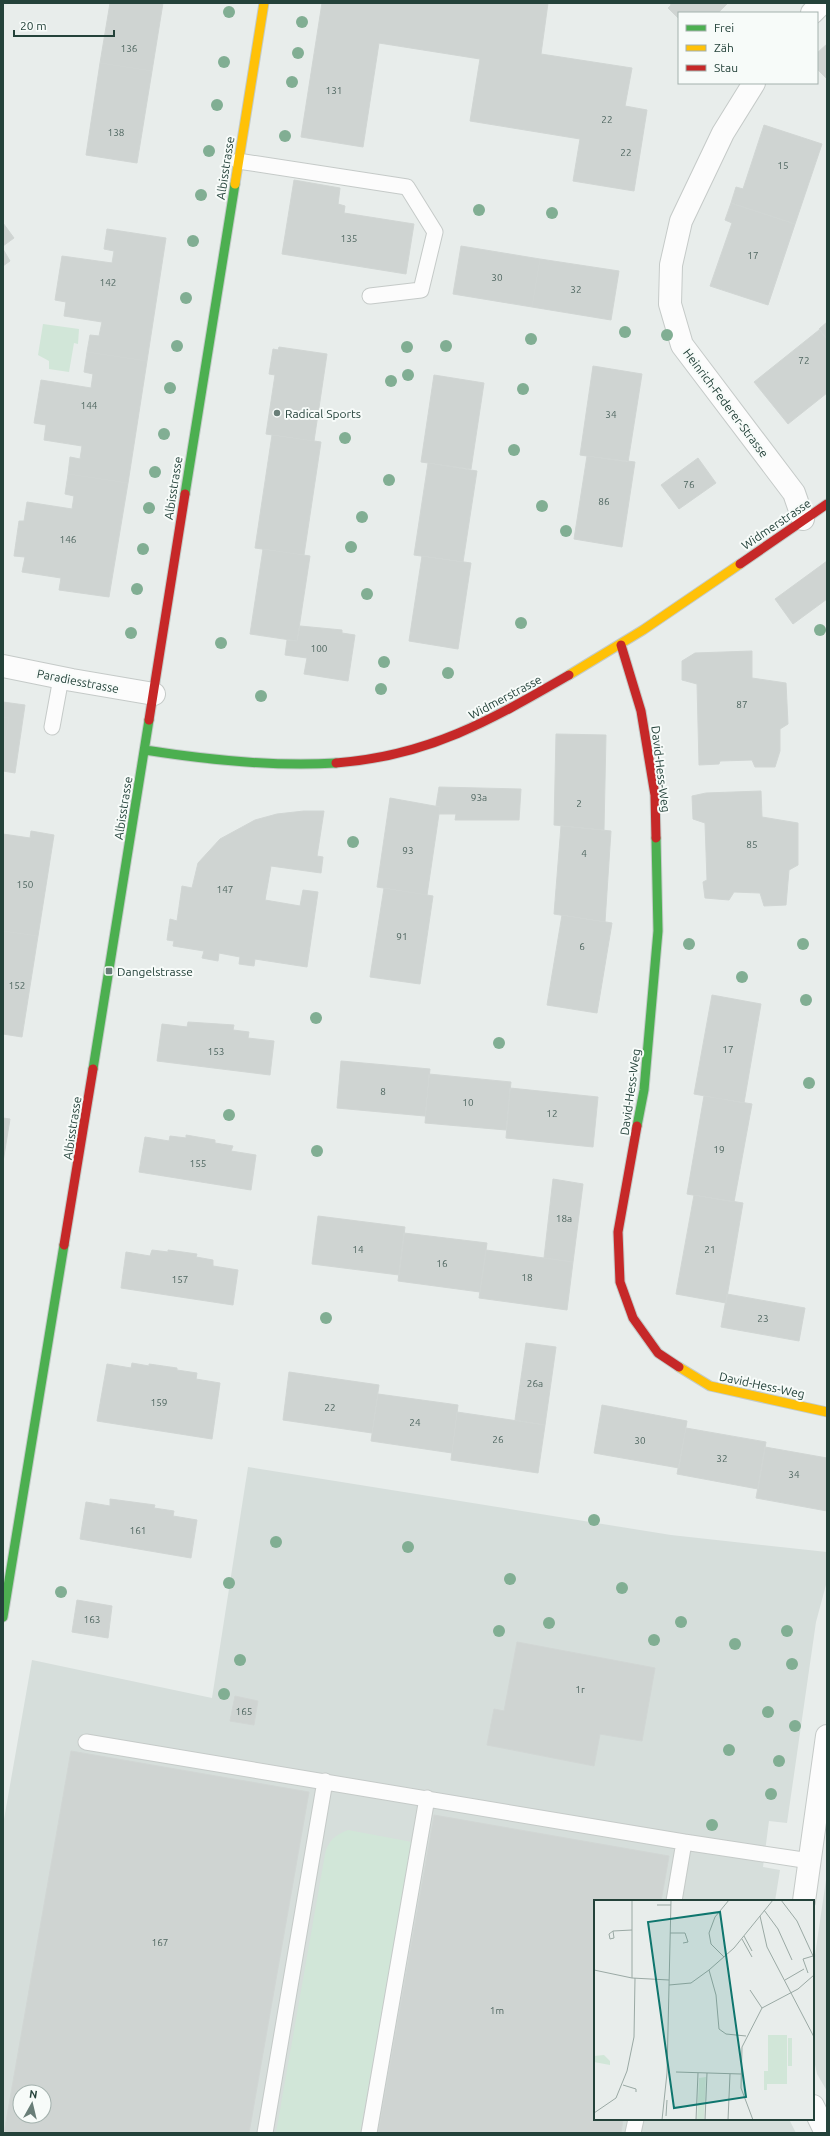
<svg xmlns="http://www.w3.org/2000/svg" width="830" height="2136" font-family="Ubuntu,sans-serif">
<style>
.built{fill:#d6dedb;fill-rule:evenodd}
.green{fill:#d1e6d8}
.building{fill:#cfd4d2;stroke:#d1d6d4;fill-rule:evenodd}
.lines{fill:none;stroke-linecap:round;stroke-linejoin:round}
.lane-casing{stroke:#c5cac8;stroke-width:17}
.street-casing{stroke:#c5cac8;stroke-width:24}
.fast-casing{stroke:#c3cbc8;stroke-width:11}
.slow-casing{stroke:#c3cbc8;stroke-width:11}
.jam-casing{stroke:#c3cbc8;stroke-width:11}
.lane{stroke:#fcfcfc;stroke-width:15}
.street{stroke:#fcfcfc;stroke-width:22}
.fast{stroke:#4caf50;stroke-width:9}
.slow{stroke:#ffc107;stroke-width:9}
.jam{stroke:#c62828;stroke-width:9}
.tree{fill:#81ae93}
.poi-dot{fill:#697e78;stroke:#f7fbf9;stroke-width:1.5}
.labels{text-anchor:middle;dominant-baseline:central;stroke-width:4;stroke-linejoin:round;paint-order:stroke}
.number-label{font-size:10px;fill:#506761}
.street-label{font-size:12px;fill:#24423a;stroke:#f7fbf9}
.poi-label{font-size:12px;fill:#24423a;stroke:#f7fbf9;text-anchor:start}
.inset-road{fill:none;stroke:#9aa9a4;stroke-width:1}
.view{fill:#0f766e;fill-opacity:0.15;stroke:#0f766e;stroke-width:2}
.inset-edge{fill:none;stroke:#24423a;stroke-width:2}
</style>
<rect width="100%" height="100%" fill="#e8edeb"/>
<path class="built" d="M248,1467l423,68 156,17v29l-11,41 -29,201 -18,-2 -6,46 17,3 -5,31h-180v218h194l7,14h-793v-308l29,-165 180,38zM20,2092h24v24h-24z
M827,1873v218l-10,-17 -4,-19v-86z"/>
<path class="green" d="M43,324l36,5 -1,15 -4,-1 -5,29 -20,-3v-8l-11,-6z
M348,1830l64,12 -52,291h-84l49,-279c3,-13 10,-19 23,-24z"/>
<path class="building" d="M110,3h53l-11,68 -52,-8z
M322,3h226l-7,51 91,14 -7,38 22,4 -13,81 -61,-10 7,-42 -110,-18 10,-62 -101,-16 -16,104 -62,-10z
M670,3h58l-10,10h-39v6l-11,-11 3,-3z
M827,44v35l-10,-10v-16z
M100,63l52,8 -15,92 -51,-8z
M764,125l58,19 -27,80 -64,-21 5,-16 7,2z
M294,180l46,8 -2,16 7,2 -1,7 70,11 -8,50 -124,-20z
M731,203l64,21 -27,81 -58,-19 22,-63 -7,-3z
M3,223l11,15 -11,8z
M107,229l59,9 -19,123 -60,-9 3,-17 9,1 3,-14 -38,-6 2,-14 -11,-2 7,-44 50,7 2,-12 -10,-2z
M461,246l79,13 -8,48 -79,-13z
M3,249l7,12 -7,5z
M540,259l79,12 -8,49 -79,-13z
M827,322v17l-8,-10z
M819,330l8,9v54l-39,31 -34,-42z
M279,347l48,7 -13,87 -48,-7 9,-59 -6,-1 4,-25 5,1z
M87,352l60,9 -19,122 -60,-9 2,-17 10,2 2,-13 -38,-6 2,-15 -12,-2 7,-43 50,8 2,-14 -9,-2z
M593,366l49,8 -14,88 -48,-7z
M434,375l50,8 -13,86 -50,-7z
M272,435l49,7 -17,113 -49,-7z
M587,456l48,6 -13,85 -48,-8z
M698,458l18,25 -37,26 -18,-24z
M428,463l49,8 -14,91 -49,-7z
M68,474l60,9 -19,114 -50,-7 2,-12 -39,-6 3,-15 -11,-1 5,-35h5l3,-19 45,7 2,-13 -9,-2z
M263,549l47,7 -13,85 -47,-7z
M422,556l49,7 -13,86 -49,-8z
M827,561v38l-34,25 -18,-25z
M300,626l42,4v3l13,2 -7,46 -44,-7 3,-16 -22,-3 2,-15 10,1z
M752,651v27l34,5 2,41 -8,5v22l-5,16h-20l-3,-7 -32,1 -1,3 -20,1 -2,-81 -15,-4v-19l13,-8z
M3,702l22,3 -10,68 -12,-2v-17l6,-36 -6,-1z
M3,717l6,1 -6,36z
M556,734l50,1 -2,95 -50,-5z
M439,787l82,2 -2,31h-64l1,-6h-17l1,-7 -4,-1z
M761,791l1,26 36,6v42l-9,5 -3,35 -22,1 -4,-13 -26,-1 -5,8 -24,-2 -2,-16 4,-2 -2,-57 -12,-4 -1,-23 14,-3z
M390,798l50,9 -13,88 -50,-8z
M304,811h20l-7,45 6,1 -2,16 -50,-7 -6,34 35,6 3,-16 15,2 -11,75 -52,-8 -1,7 -15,-2 1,-7 -21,-4 -1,8 -16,-3 2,-7 -31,-5 1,-5 -7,-1 3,-21 7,2 5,-35 10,2 6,-25 22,-24 35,-19 22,-6z
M561,826l50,5 -6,91 -51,-8z
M31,831l23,4 -16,101 -35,-5v-97l27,4z
M384,888l49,8 -13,88 -50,-7z
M562,915l50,8 -15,90 -50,-8z
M3,931l35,5 -16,101 -19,-3z
M712,995l49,9 -17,99 -50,-9z
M188,1022l46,3 -1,5 16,2 -1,6 26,3 -4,34 -113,-14 5,-37 25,3z
M341,1061l89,8 -5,47 -88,-8z
M429,1074l82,8 -5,48 -81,-7z
M510,1088l88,9 -5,50 -87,-9z
M704,1096l48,8 -18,98 -47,-8z
M3,1118l7,1 -7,43z
M186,1135l29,5v3l18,3 -2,5 25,4 -5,35 -112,-18 6,-35 24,4 1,-5 16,2z
M553,1179l30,5 -10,78 -29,-4z
M694,1195l49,8 -17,100 -50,-9z
M318,1216l87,11 -6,48 -87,-11z
M404,1233l83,10 -7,49 -82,-11z
M152,1250l16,2v-2l29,4 -1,3 17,3v6l25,4 -5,35 -112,-17 5,-36 24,4z
M486,1250l87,12 -6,48 -88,-12z
M727,1294l78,14 -6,33 -78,-14z
M526,1343l30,4 -11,78 -30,-5z
M132,1363l17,3v-2l28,4v2l20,3 -1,6 24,4 -8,56 -115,-18 10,-57 24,4z
M289,1372l90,13 -7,48 -89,-13z
M378,1394l80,11 -6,48 -81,-12z
M602,1405l85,16 -8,47 -85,-15z
M457,1412l88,13 -7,48 -87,-13z
M686,1428l80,14 -8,47 -81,-15z
M765,1447l62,11v53l-71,-13z
M110,1499l45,6 -1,3 20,3 -1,5 24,4 -6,38 -111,-19 6,-37 24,4z
M77,1600l35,6 -4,32 -36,-6z
M517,1642l138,26 -13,73 -42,-7 -6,32 -107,-21 7,-36 10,2z
M235,1696l23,5 -4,24 -24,-4z
M71,1751l238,41 -60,341h-245zM20,2092h24v24h-24z
M434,1815l235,41 -8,45h-66v218h28l-2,14h-243z"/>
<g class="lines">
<defs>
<path id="lane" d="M238,161l169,26 28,45 -14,58 -51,6
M52,727l9,-49
M86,1742l598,100 126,19
M674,1901l10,-59
M265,2133l60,-352
M369,2133l58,-335
M633,2133l3,-14"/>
<path id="street" d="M812,13l10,-10
M754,83l-31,50 -42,88 -10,44 -1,39 12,41 112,148 9,26
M3,666l69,14 82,14
M804,1901l23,-165
M813,2106l13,27"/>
<path id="fast" d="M185,494l50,-310
M145,750c63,10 127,17 191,13
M93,1069l56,-349
M637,1126l7,-36 14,-159 -2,-93
M3,1617l61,-372"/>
<path id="slow" d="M235,184l29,-181
M569,675l74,-45 97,-66
M679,1367l31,19 117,26"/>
<path id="jam" d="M740,564l87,-60
M621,645l20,66 14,84 1,43
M149,720l36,-226
M336,763c93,-7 155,-43 233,-88
M637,1126l-19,106 2,50 13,36 25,35 21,14
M64,1245l29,-176"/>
</defs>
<use href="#lane" class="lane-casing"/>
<use href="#street" class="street-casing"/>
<use href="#fast" class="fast-casing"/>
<use href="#slow" class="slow-casing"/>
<use href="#jam" class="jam-casing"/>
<use href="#lane" class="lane"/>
<use href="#street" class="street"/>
<use href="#fast" class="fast"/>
<use href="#slow" class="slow"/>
<use href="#jam" class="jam"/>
</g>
<g class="tree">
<circle cx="229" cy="12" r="6"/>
<circle cx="302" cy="22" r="6"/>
<circle cx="298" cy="53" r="6"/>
<circle cx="224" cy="62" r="6"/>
<circle cx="292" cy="82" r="6"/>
<circle cx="217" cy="105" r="6"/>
<circle cx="285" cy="136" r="6"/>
<circle cx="209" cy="151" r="6"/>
<circle cx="201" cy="195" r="6"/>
<circle cx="479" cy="210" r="6"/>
<circle cx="552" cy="213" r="6"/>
<circle cx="193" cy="241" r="6"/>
<circle cx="186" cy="298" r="6"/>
<circle cx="625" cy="332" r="6"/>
<circle cx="667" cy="335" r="6"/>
<circle cx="531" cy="339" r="6"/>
<circle cx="177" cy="346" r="6"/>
<circle cx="446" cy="346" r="6"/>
<circle cx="407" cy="347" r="6"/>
<circle cx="408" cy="375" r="6"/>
<circle cx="391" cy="381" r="6"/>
<circle cx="170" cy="388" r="6"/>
<circle cx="523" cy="389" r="6"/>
<circle cx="164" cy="434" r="6"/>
<circle cx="345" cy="438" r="6"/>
<circle cx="514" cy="450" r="6"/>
<circle cx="155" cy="472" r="6"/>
<circle cx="389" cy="480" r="6"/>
<circle cx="542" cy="506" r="6"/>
<circle cx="149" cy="508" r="6"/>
<circle cx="362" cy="517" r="6"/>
<circle cx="566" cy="531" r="6"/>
<circle cx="351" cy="547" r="6"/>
<circle cx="143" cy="549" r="6"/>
<circle cx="137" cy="589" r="6"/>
<circle cx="367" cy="594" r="6"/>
<circle cx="521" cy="623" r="6"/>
<circle cx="820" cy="630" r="6"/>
<circle cx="131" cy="633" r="6"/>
<circle cx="221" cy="643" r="6"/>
<circle cx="384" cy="662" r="6"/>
<circle cx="448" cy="673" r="6"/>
<circle cx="381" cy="689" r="6"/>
<circle cx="261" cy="696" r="6"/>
<circle cx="353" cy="842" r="6"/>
<circle cx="689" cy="944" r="6"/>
<circle cx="803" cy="944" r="6"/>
<circle cx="742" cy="977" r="6"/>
<circle cx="806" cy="1000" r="6"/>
<circle cx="316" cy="1018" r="6"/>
<circle cx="499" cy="1043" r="6"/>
<circle cx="809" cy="1083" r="6"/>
<circle cx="229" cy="1115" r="6"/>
<circle cx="317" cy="1151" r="6"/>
<circle cx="326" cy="1318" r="6"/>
<circle cx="594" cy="1520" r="6"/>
<circle cx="276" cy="1542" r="6"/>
<circle cx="408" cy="1547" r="6"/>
<circle cx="510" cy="1579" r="6"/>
<circle cx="229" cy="1583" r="6"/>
<circle cx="622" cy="1588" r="6"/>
<circle cx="61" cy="1592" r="6"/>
<circle cx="681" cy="1622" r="6"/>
<circle cx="549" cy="1623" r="6"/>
<circle cx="499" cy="1631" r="6"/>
<circle cx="787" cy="1631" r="6"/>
<circle cx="654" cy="1640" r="6"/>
<circle cx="735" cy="1644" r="6"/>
<circle cx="240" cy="1660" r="6"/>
<circle cx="792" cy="1664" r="6"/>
<circle cx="224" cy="1694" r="6"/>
<circle cx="768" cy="1712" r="6"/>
<circle cx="795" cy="1726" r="6"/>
<circle cx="729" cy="1750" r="6"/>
<circle cx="779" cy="1761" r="6"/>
<circle cx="771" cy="1794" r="6"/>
<circle cx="712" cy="1825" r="6"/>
</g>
<g class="poi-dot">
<circle cx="277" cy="413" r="4"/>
<rect x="105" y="967" width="8" height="8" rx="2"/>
</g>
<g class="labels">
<g class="number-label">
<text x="129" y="48">136</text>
<text x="334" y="90">131</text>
<text x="607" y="119">22</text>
<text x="116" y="132">138</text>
<text x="626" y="152">22</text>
<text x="783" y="165">15</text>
<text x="349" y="238">135</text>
<text x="753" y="255">17</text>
<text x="497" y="277">30</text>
<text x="108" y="282">142</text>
<text x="576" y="289">32</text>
<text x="804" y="360">72</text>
<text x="89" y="405">144</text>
<text x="611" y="414">34</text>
<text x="689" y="484">76</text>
<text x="604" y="501">86</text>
<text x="68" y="539">146</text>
<text x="319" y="648">100</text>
<text x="742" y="704">87</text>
<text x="479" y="797">93a</text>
<text x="579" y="803">2</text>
<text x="752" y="844">85</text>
<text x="408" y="850">93</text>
<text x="584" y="853">4</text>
<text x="25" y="884">150</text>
<text x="225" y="889">147</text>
<text x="402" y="936">91</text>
<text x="582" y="946">6</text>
<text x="17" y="985">152</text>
<text x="728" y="1049">17</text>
<text x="216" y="1051">153</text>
<text x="383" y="1091">8</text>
<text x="468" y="1102">10</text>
<text x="552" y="1113">12</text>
<text x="719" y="1149">19</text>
<text x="198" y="1163">155</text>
<text x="564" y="1218">18a</text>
<text x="358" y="1249">14</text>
<text x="710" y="1249">21</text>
<text x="442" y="1263">16</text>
<text x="527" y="1277">18</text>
<text x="180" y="1279">157</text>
<text x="763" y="1318">23</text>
<text x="535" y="1383">26a</text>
<text x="159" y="1402">159</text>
<text x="330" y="1407">22</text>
<text x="415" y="1422">24</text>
<text x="498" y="1439">26</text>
<text x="640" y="1440">30</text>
<text x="722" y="1458">32</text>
<text x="794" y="1474">34</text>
<text x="138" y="1530">161</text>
<text x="92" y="1619">163</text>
<text x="580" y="1689">1r</text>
<text x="244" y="1711">165</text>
<text x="160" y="1942">167</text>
<text x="497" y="2010">1m</text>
</g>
<g class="street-label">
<text transform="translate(225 168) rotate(-81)">Albisstrasse</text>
<text transform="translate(726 403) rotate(53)">Heinrich-Federer-Strasse</text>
<text transform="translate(173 488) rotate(-81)">Albisstrasse</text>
<text transform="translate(776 524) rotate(-34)">Widmerstrasse</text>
<text transform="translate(78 681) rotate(11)">Paradiesstrasse</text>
<text transform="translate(505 697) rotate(-28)">Widmerstrasse</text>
<text transform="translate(661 769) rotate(83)">David-Hess-Weg</text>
<text transform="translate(123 808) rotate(-81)">Albisstrasse</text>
<text transform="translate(630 1092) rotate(-82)">David-Hess-Weg</text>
<text transform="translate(72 1128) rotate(-81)">Albisstrasse</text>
<text transform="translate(762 1385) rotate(12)">David-Hess-Weg</text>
</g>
<g class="poi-label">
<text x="285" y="413">Radical Sports</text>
<text x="117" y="971">Dangelstrasse</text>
</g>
</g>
<g transform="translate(594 1900)">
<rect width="220" height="220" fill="#e8edeb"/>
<path d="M174,135h19v49h-20v6h-3v-19h4zM194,138h4v28h-4zM10,155l6,6v4l-16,-3v-6zM112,177l-2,43h-7l2,-42z" fill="#d1e6d8"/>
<path class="inset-road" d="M187,0l16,21 17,37M63,5h14M170,10l14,19 14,31M166,16l7,31 47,90M19,31l1,7 -4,1 -1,-5 4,-3 19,-1M76,33h15l3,9 -5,1M150,36l8,15M148,39l10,18M130,57l-13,-13 -2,-11 6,-16 14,-17M0,70l38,8 37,2M115,70l7,25 3,34 7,5 20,2M214,73l-5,-14 10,-3M38,78v-78M191,80l19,-11M75,85l22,-2 18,-13 25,-22 39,-48M156,90l12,18M82,172l65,2M29,185l13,4v3M0,213l22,-15 11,-27 7,-34 1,-59M72,216l1,-16M68,220l5,-47 4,-173M102,220l2,-47M111,220l2,-47M134,220l2,-46M159,220l-12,-32 1,-41 20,-39 36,-19 16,-14"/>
<path class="view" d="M126,12l26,185 -72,11 -26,-186z"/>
<rect width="220" height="220" class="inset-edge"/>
</g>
<rect width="830" height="2136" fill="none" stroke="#24423a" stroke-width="8"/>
<rect x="678" y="12" width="140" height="72" fill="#f7fbf9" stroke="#a3b1ad"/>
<rect x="686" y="25" width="20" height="6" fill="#4caf50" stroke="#a3b1ad"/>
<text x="714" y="32" font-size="12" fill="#24423a">Frei</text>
<rect x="686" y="45" width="20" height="6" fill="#ffc107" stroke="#a3b1ad"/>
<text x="714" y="52" font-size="12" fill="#24423a">Zäh</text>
<rect x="686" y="65" width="20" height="6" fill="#c62828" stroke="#a3b1ad"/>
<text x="714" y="72" font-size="12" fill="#24423a">Stau</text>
<g transform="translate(32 2104) rotate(8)"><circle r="19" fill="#f7fbf9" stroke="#a3b1ad"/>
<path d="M0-3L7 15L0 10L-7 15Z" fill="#697e78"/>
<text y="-6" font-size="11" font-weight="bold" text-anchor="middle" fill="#24423a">N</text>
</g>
<path d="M14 30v6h100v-6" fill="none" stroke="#24423a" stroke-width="2"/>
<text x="20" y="30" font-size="12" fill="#24423a" stroke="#f7fbf9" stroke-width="3" paint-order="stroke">20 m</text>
</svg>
